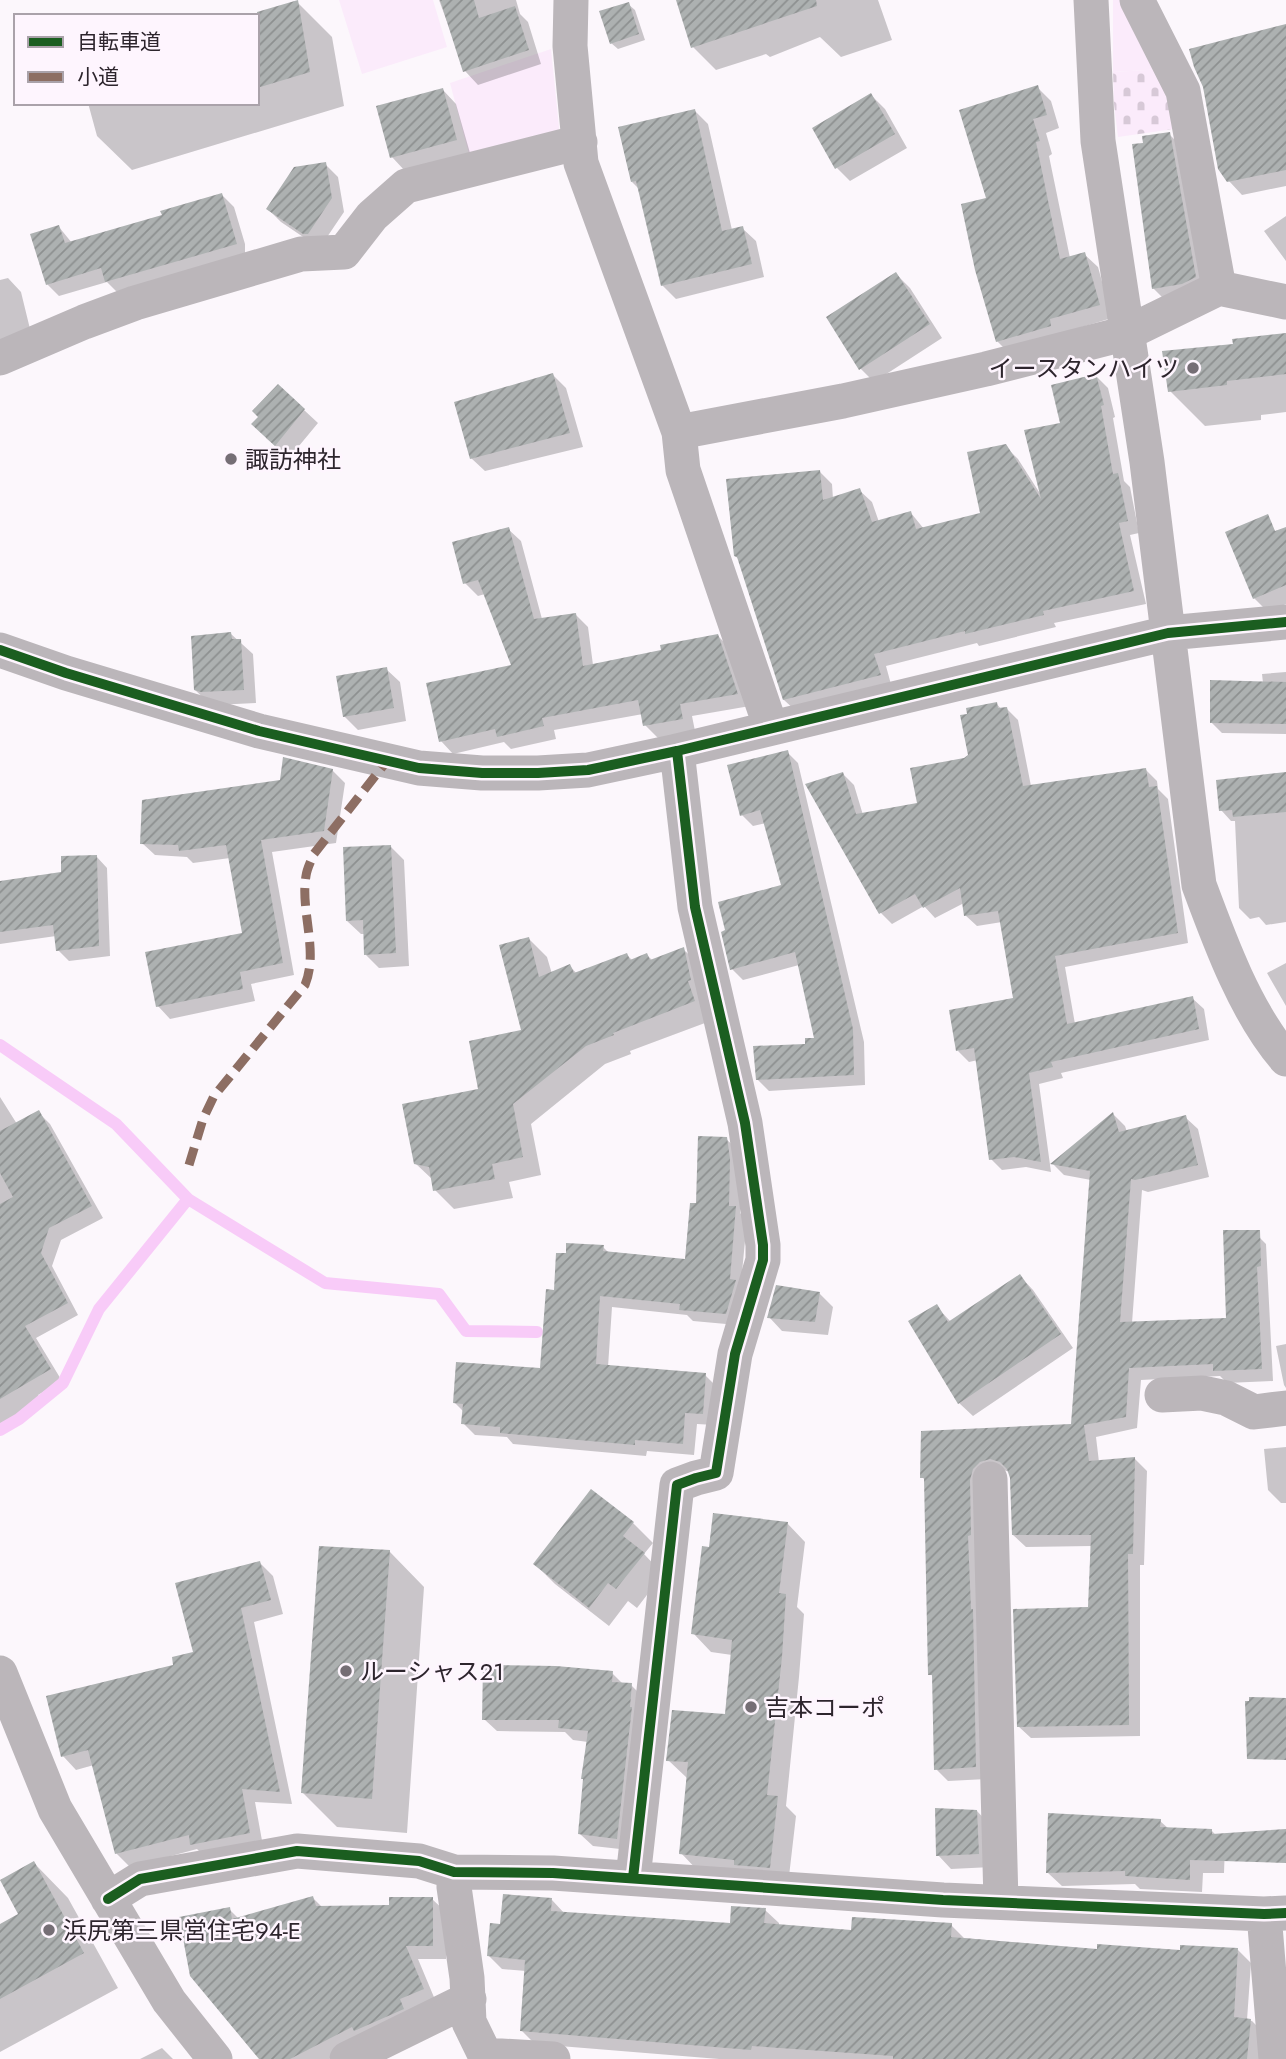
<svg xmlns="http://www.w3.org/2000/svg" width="1286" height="2059" font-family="Jost,'Noto Sans JP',sans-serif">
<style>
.grass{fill:#fbebfb}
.cemetery{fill:url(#cemetery-stones)}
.shadow{fill:#0003}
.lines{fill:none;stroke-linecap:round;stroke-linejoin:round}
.stream{stroke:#f8cbf8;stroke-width:12}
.building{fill:url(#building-hatch)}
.minor{stroke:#bbb6ba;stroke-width:35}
.quiet{stroke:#8d6e63;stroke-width:9;stroke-dasharray:18 9;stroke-linecap:butt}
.cycleway-casing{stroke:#fef5fe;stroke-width:15}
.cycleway{stroke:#1b5e20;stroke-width:10}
.poi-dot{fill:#756e75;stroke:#fef5fe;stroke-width:2.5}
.labels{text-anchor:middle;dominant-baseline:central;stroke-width:5;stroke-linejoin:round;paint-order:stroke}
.poi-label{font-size:24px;fill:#2d252d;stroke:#fef5fe;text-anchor:start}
</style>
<defs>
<pattern id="cemetery-stones" width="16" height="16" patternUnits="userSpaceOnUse" patternTransform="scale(1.75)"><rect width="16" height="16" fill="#fbebfb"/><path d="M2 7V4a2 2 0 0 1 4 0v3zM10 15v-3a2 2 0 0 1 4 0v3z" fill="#d7c9d7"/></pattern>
<pattern id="building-hatch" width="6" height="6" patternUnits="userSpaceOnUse" patternTransform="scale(1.75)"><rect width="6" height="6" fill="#adb1b1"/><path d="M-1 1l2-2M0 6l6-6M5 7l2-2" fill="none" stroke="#8d9090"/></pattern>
</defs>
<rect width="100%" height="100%" fill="#fcf7fc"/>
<path class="grass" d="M339,0h94l14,47 -85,27z
M1113,0h18l32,69 -50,3z
M551,49l9,88 -89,25 -21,-79z"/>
<path class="cemetery" d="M1163,69l18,59 -63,9 -4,-33 -1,-32z"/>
<path class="shadow" d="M439,0h77l4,14 8,8 13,42 -63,21 -13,-14z
M697,0h181l14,40 -51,17 -21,-20 -50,20 -4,-3 -50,16 -23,-23z
M297,2l35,35 12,69 -212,64 -35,-34 -9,-33h169v-87h-4z
M628,4l7,6 10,30 -27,9 -7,-6z
M1286,25v161l-44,9 -13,-14z
M1037,87l14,14 8,27 -13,5 6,21 -3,2 21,102 14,-4 14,13 14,51 -50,15 -51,22 -14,-14 -8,-142z
M443,90l13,14 14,49 -65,18 -13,-14z
M871,95l14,14 22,39 -57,33 -13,-13z
M695,111l13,13 24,106 10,-2 14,13 8,36 -88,22 -14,-14 -22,-95 -8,-8z
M1169,134l10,10 26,142 -42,12 -10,-10 -8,-144z
M325,164l13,13 6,35 -23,34 -3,1 -37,-25 -13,-13z
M222,195l12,12 11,37v12l-126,38 -12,-12 -48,14 -12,-12 12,-57 13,16 92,-27z
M1286,216v45l-22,-30z
M896,274l14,14 32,50 -68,44 -14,-14z
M8,278l13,14 10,41 -31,7v-60z
M1286,335v77l-25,3v5l-56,6 -35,-35 64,-45z
M553,375l13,13 17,59 -98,24 -14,-13z
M1096,376l12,12 7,29 -2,1 11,63 6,6 9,46 -9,2 16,69 -92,19 2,4 -77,19 -2,-3 -91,23 6,22 -95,24 -13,-12 -44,-140 -5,-4 85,-84 12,12 1,15 26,-9 13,12 7,20 32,-9 13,16 58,-15 23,-68 13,13 23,36 21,-71z
M304,410l14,13 -29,35 -23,-20z
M508,529l13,12 21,78 33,-5 13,13 5,38 70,-14 54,-16 13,13 20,58 -58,10 3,15 -37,7 -13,-13 -2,-11 -89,16 2,9 -45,10 -7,-7 -51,12 -12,-13 72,-75 -28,-72 -7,2 -13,-13z
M1286,554v50l-18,8 -14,-14z
M231,634l22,20 3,49 -41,2 -6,-2 -14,-13z
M386,669l14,13 6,39 -48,9 -14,-14z
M1286,672v62l-64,-1 -11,-11 52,-39 -1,-9z
M996,703l6,7 5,-1 11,11 13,66 115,-16 11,11 1,8 10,10 20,144 -123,24 10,57 117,-26 12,11 5,31 -148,33 2,5 -24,6 12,88 -25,-5 -24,3 -11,-11 -13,-99 -9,2 -11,-11 57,-51 -13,-78 -25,4 -12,-11 -1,-12 -29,15 -11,-12 -32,18 -11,-11 -38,-139 11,11 9,30 56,-11 51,-48z
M787,752l11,11 66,279 1,43 -96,6 -12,-12 59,-39 -17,-75 -56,15 -11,-11 52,-82 -18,-64 -13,3 -11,-11z
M332,770l13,13 -9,60 -64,9 22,123 -43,9 4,17 -85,18 -12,-13 86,-72 -14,-76 -37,5 -6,-6 -32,-2 -13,-12 139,-61z
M1286,774v148l-20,3 -7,-8 -9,2 -11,-11 -4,-87h-4l-10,-11z
M391,847l13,13 5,106 -30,2 -14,-14v-20h-4l-14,-13z
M96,856l11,12 3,88 -41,5 -11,-11 -2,-14 -56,8v-62l63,-9z
M529,939l18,18 5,17 18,-8 7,8 50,-19 6,6 14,-6 6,6 30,-12 19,18 11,53 -83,31 1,3 -26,10 -74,60 10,51 -32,7 4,16 -59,11 -19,-19 -2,-10 -18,-17 65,-72 43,-59z
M1286,963v43l-19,-33z
M0,1097l17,27 21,-12 12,12 53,94 -42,22 -9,26 26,49 -42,23 26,43 -24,14 5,9 -35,20 2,4 -10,7z
M1113,1114l12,12 2,6 58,-15 13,12 11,48 -61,15 -6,-2 -10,133 96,-4 26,-87 12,12 7,137 -46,2 -7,-7 -79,4 -4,48 -41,9 3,25 36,-3 12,12 -3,94h-4v171l-109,2 -13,-12 71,-117 3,-63 -66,1 -13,-12 -3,-63 -7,-2 -16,309 -39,2 -12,-12 -2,-92 -4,-3 -4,-193 -4,-4 151,-52 18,-245 -27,-5 -11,-11z
M726,1139l12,11 3,22 -1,41 7,7 -10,105 -44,-4 -6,-6 -75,-8 -4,60 97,8 12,12 -3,38 -17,-1 -3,31 -47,-4 -1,5 -133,-12 -6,-7 -32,-2 -12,-12 1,-11 -9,-9 87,-33 13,-78 48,-45 7,7 77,7 11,-56z
M1020,1276l13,14 40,58 -100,68 -14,-13 -23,-97 15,16z
M819,1293l14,14 -5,28 -46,-4 -13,-14z
M1286,1344v44l-2,-3 -8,-39z
M1286,1447v56h-5l-13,-13 -4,-41z
M633,1523l20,20 -9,11 19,20 -26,34 -9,-7 -19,25 -54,-42 -20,-20z
M787,1523l18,19 -8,65 7,7 -5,63 -13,129 10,10 -8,69 -89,-13 -18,-19 6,-75 -19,-18 58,-45 6,-60 -21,-3 -18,-19 18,-84z
M390,1552l34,35 -17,246 -70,-6 -34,-34z
M260,1563l13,13 10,38 -29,8 38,182 -37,-2 8,44 -57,12 -9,-9 -67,18 -14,-14 -22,-88 -18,5 -13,-14 112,-90 21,-13z
M612,1673l11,11 8,1 13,13 -15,152 -36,-4 -13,-12 8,-92 -15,-2 -8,-8 -68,-1 -13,-12z
M977,1811l13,14 2,42 -41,2 -13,-14z
M1160,1821l9,8 43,2 13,14 -1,28h-21l-1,19 -62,-3 -5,-5 -73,2 -14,-13z
M34,1863l34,35 50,90 -118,64v-126l20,-11z
M313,1898l10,10 68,-1 41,-8 14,13v47h-28l18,43 -107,57h-67l-33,-150 10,10z
M552,1900l13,14 167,10 33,-14 14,13v3l73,6 99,-7 13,13 134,12h140l13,13 -4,57 5,1 13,13 2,25h-548l-184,-15 -14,-14 5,-59 -24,-2 -13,-13 13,-30z
M162,2048l11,11h-33z"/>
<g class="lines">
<path class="stream" d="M0,1045l116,79 72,75 137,84 114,11 27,37 71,1
M0,1430l19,-11 44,-36 36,-74 89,-110"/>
</g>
<path class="building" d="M298,0l12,72 -53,16v-76z
M440,0h34l5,18 36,-12 14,44 -66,22z
M676,0h140l1,6 -126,42z
M629,2l10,32 -29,10 -11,-33z
M1286,24v146l-59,12 -9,-13 -15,-82 -9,-20 -5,-18z
M1038,85l9,30 -14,4 7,22 -4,1 24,117 25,-7 15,53 -50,14 1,7 -55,16 -21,-72 -14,-66 25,-6 -27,-88z
M443,88l14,52 -67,18 -14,-52z
M871,93l24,41 -60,35 -23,-41z
M695,109l27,122 21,-5 9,38 -91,22 -25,-105 -5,1 -13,-55z
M1170,132l26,145 -14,7 -30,5 -20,-145 11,-1 -1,-7z
M326,162l6,36 -24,36h-5l-37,-25 28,-42z
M222,193l15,51 -132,38 -4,-14 -55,17 -16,-51 29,-9 6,18 97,-28 -2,-4z
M896,272l34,52 -71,46 -33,-53z
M1286,333v41l-59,7v4l-59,7 -6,-41 71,-7 -1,-5z
M553,373l17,60 -100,26 -16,-57z
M1096,374l8,31 -3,1 12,68 5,-1 10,48 -9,2 15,68 -91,20 1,4 -79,19v-3l-91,23 7,21 -98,25 -46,-143 -3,-1 -8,-77 94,-9 3,30 37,-12 12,34 39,-11 5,18 64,-16 -13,-61 39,-8 35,55 -17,-69 36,-7 -9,-38z
M278,384l27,25 -30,37 -24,-22 7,-7 -6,-6z
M1268,514l7,17 11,-4v58l-33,14 -28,-67z
M509,527l25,92 42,-6 7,53 78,-16 -1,-5 58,-11 20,60 -58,10 3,15 -40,7 -5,-26 -96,18 2,8 -47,11 -2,-8 -56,13 -13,-59 85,-18 -33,-85 -15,4 -11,-42z
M231,632l1,7h9l3,51 -43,2 -7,-2 -3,-54z
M387,667l7,41 -51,9 -7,-41z
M1210,680l76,2v42l-76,-1z
M997,702l1,6 9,-1 16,79 123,-18 3,19 8,-1 21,147 -123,23 12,68 126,-28 6,33 -148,33 2,5 -24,6 12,89 -27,-5 -25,3 -15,-112 -18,3 -7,-41 64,-12 -15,-87 -34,5 -4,-28 -37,20 -8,-14 -36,20 -74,-130 38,-12 13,42 61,-11 -7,-35 54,-10 4,-3 -8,-40 7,-1 -1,-6z
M788,750l65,279 1,46 -98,5 -3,-34 52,-2v-6h9l-19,-86 -65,18 -9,-38 4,-2 -7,-28 63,-17 -21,-75 -20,6 -13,-51z
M283,757l50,12 -9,62 -63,9 22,123 -43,9 3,17 -87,18 -11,-55 97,-19 -16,-88 -47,6 -1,-6 -38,-1 2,-44 138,-20z
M1286,772v40l-53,5 -1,-7 -13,1 -3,-31z
M391,845l5,108 -32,2 -1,-35 -17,1 -3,-74z
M97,855l2,91 -43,5 -3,-26 -53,7v-51l61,-9v-16z
M529,937l10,40 31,-13 4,9 53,-20 3,7 17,-7 3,7 34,-13 7,33 -3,1 7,20 -82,32 1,2 -28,11 -73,58 10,53 -31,7 3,15 -62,12 -4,-24 -15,-3 -12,-60 76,-15 -9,-48 52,-11 -22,-85z
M39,1110l53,96 -43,22 -8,25 27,50 -43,23 26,43 -51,30v-195l13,-7 -13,-24v-42z
M1113,1112l6,20 67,-17 12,50 -63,15 -4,-1 -11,143 106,-4 -3,-88h37l1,36 -4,1 5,102 -49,2v-7l-84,4 -3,49 -42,8 5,36 46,-4 -2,97h-5l1,171 -112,2 -4,-118 75,-2 3,-72h-79l-2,-57 -3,-9 -7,-7 -10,-3 -10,3 -7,7 -3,11 1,55 -3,1 3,73h2l3,158 -42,3 -2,-95h-4l-1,-47 -3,-150h-4l1,-47 150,-7 19,-253 -40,-7z
M698,1136l29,1 3,22 -1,47h7l-6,73 6,1 -10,34 -47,-4 1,-6 -80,-8 -4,68 110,9 -3,41 -18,-1 -2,31 -48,-4v5l-135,-12v-6l-39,-3 2,-20 -10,-1 3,-41 84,6 6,-79 8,1 2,-37h10v-10l38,2 -1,6 82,8 5,-56h6z
M1020,1274l41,60 -103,70 -50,-83 29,-17 11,18z
M776,1285l44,7 -5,30 -48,-4z
M591,1489l43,33 -11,14 22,17 -29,36 -8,-6 -19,25 -56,-44z
M713,1513l75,9 -9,71 7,1 -4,63 -15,138 11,1 -8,72 -36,-3v-5l-55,-6 9,-92 -22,-1 6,-51 53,4 7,-74 -41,-6 11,-88 7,1z
M319,1546l71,4 -18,249 -71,-6z
M260,1561l11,39 -30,8 39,184 -38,-3 8,44 -60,12 -1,-10 -74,19 -27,-104 -27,7 -15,-61 127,-31 -1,-8 21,-5 -18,-69z
M483,1665l73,1 57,5 -1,11 20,1 -2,24h2l-15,132 -39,-5 5,-55h-2l7,-48 -30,-3 1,-8h-77z
M1249,1697l37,1v62l-39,-1 -2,-58h4z
M935,1808l42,2 2,44 -43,2z
M1048,1813l113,6 -1,8 52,2v5l74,-5v34l-96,-3v20l-65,-4v-5l-79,2z
M34,1861l50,92 -84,46v-75l18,-10 -18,-34z
M503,1894l49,4 -1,13 179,12 1,-17 35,2 -2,15 87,7 1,-13 100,6 -1,14 146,12v-5l83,6v-5l58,3 -4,69 17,2 -4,40h-354v-3l-141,-10 -1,4 -231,-19 5,-71 -38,-4 3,-33 10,1z
M313,1896l3,10 73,-1v-8h44v49h-27l18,43 -24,10 4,10 -50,22 -2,-4 -62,32h-31l-69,-83 -11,-59 51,-10 2,12z"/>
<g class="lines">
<path class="minor" d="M571,0l-1,46 11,117 98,269 4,38 88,258
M1091,0l7,141 49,321 52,423c21,57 47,128 87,174
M1137,0l46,91 36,197
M0,358l84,-36 51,-19 166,-49 43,-2 28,-36 34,-30 174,-44
M679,432l164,-31 143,-32 141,-36 92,-45 67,14
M0,650l66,23 193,58 160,37 63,5h56l50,-3 89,-19 491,-118 118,-11
M1162,1395l40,-2 24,5 28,14 32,-4
M990,1479l11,423
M0,1673l55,136 114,192 46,58
M454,1872v15l13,91 2,44 18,37
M633,1878l44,-393 19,-7 20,-5 19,-119 28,-94v-15l-18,-122 -50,-216 -18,-156
M108,1899l32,-20 157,-28 122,10 35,11 99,1 390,27 321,14 22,-1
M1264,1914l12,145
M485,2055l68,4
M347,2059l122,-60"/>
<path class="quiet" d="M189,1165l14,-46 11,-23 91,-111c14,-34 -5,-74 1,-109 1,-8 5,-14 7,-21l74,-94"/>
<defs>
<path id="cycleway" d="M0,650l66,23 193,58 160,37 63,5h56l50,-3 89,-19 491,-118 118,-11
M633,1878l44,-393 19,-7 20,-5 19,-119 28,-94v-15l-18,-122 -50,-216 -18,-156
M108,1899l32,-20 157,-28 122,10 35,11 99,1 390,27 321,14 22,-1"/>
</defs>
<use href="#cycleway" class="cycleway-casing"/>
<use href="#cycleway" class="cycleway"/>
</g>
<g class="poi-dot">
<circle cx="1193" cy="368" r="7"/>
<circle cx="231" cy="459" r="7"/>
<circle cx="346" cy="1671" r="7"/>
<circle cx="751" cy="1707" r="7"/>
<circle cx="49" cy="1930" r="7"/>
</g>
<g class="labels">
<g class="poi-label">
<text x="1179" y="368" text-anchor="end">イースタンハイツ</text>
<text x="245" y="459">諏訪神社</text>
<text x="360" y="1671">ルーシャス21</text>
<text x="765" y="1707">吉本コーポ</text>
<text x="63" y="1930">浜尻第三県営住宅94-E</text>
</g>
</g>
<rect x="14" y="14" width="245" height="91" fill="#fef5fe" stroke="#aaa2aa" stroke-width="2"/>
<rect x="28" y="37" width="35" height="10" fill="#1b5e20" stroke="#aaa2aa" stroke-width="2"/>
<text x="77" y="49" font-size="21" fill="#2d252d">自転車道</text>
<rect x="28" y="72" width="35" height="10" fill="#8d6e63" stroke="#aaa2aa" stroke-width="2"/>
<text x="77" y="84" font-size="21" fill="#2d252d">小道</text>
</svg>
